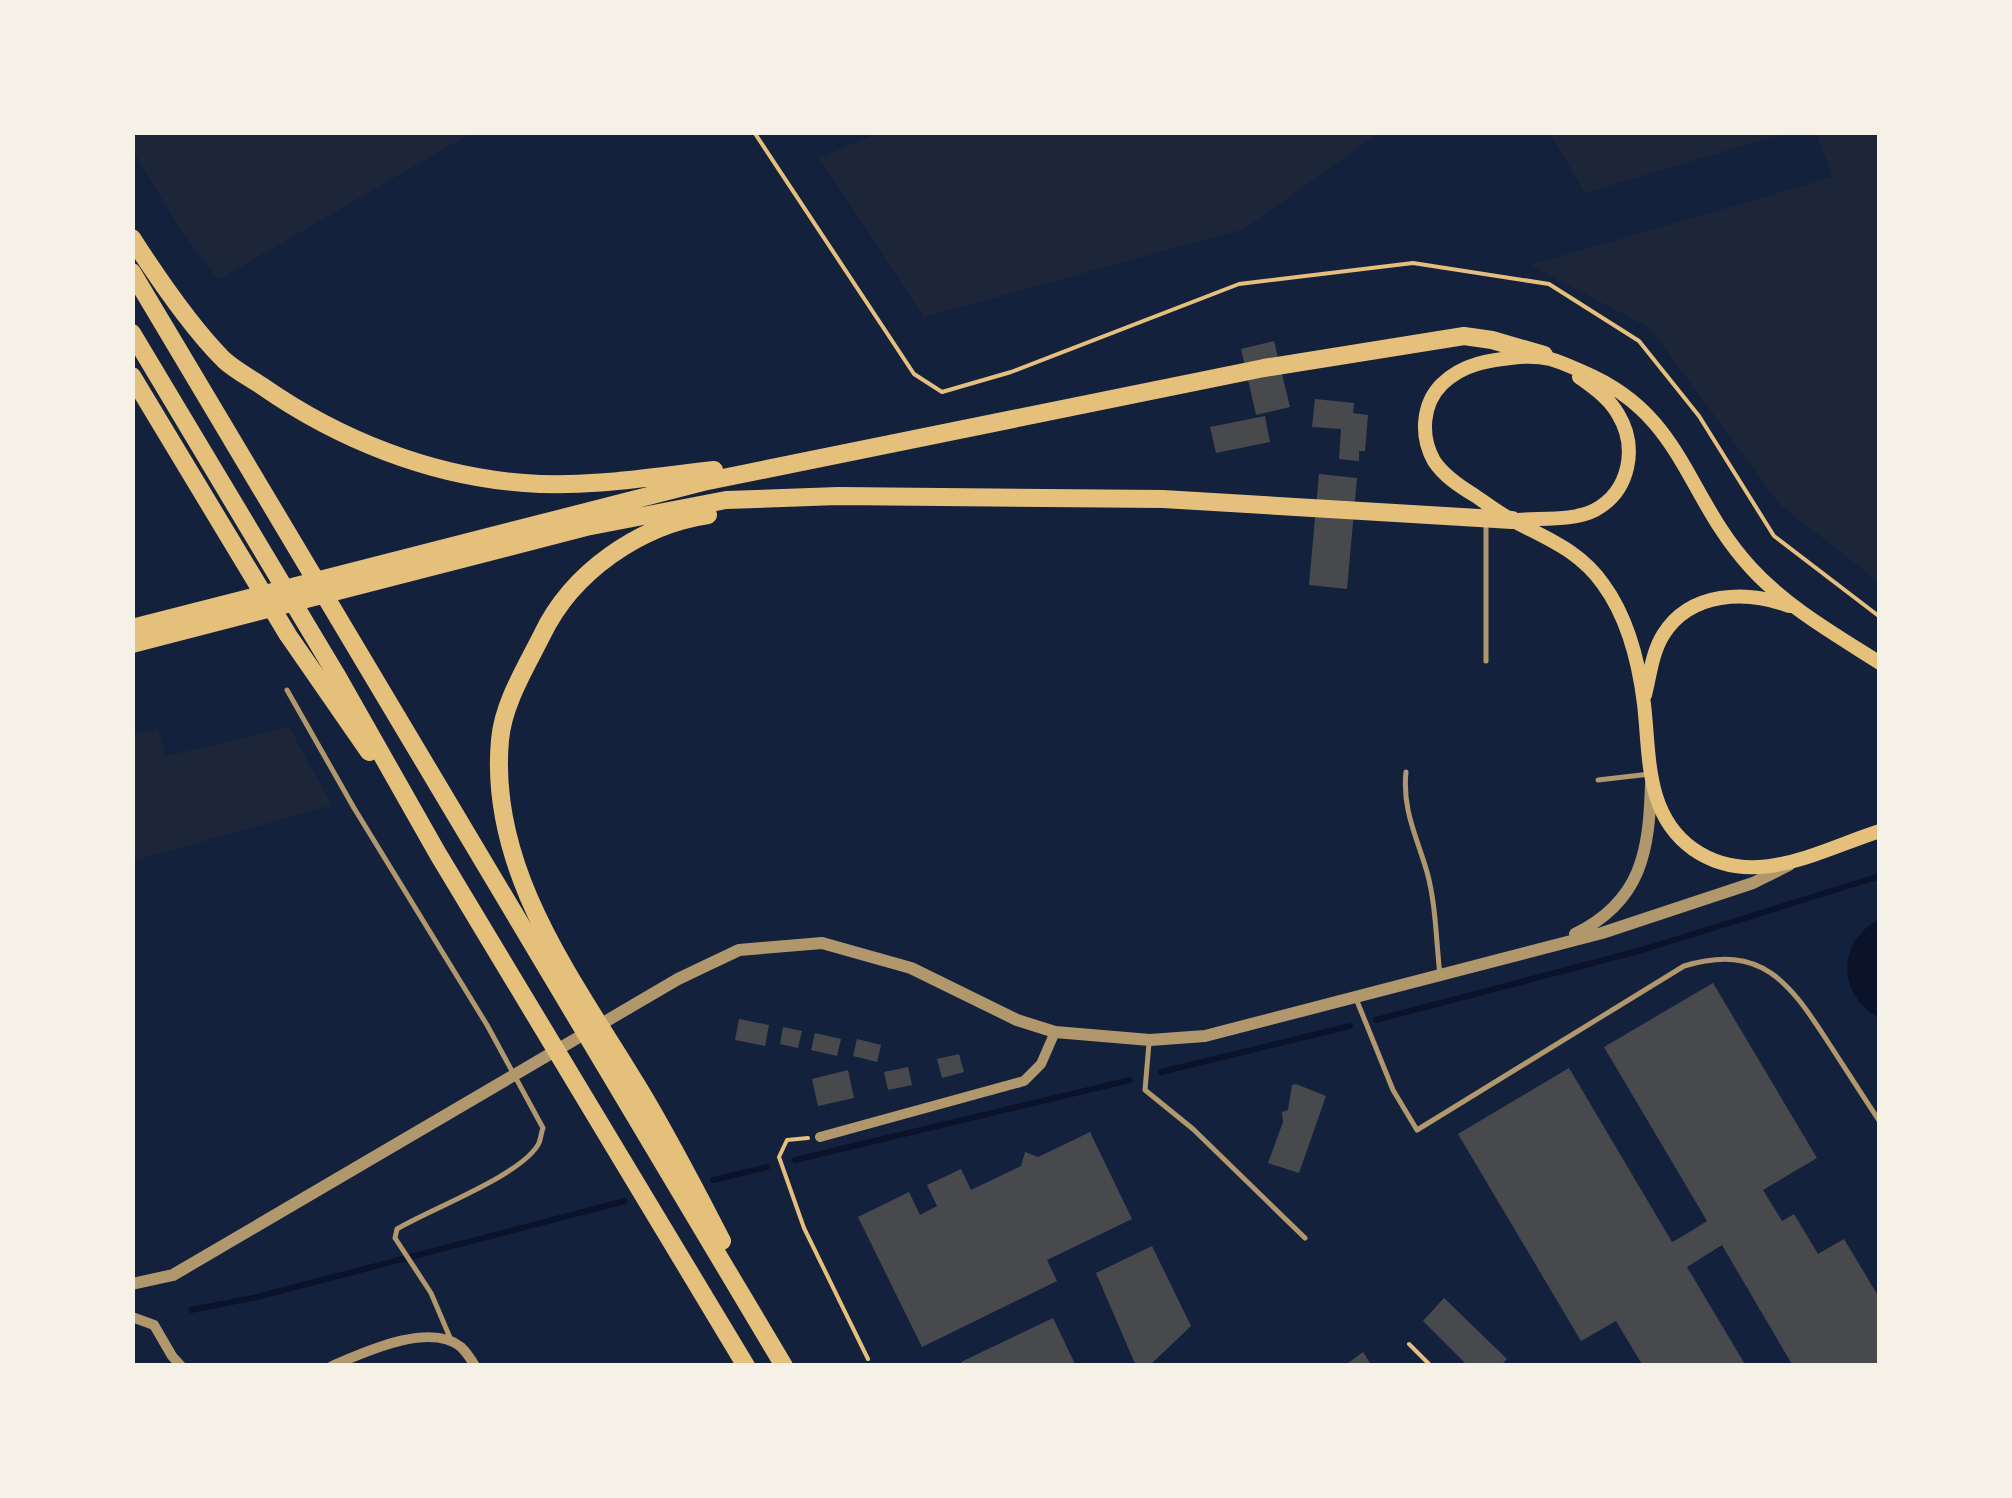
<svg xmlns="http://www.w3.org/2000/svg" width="2012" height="1498" font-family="'Playfair Display',serif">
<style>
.green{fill:#1d2539}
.water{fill:#0b132b}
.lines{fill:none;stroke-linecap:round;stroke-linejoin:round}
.stream{stroke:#0b132b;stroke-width:6}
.building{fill:#48494c}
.path{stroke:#e5c07b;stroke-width:4}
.service{stroke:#b1986c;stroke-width:5}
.minor{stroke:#b1986c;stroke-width:10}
.tertiary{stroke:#b1986c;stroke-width:12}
.secondary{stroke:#e5c07b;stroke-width:14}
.motorway{stroke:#e5c07b;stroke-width:18}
</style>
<rect width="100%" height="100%" fill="#14213d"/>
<path class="green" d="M133,132h338v1l-253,147 -36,-48 -49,-81z
M881,132h498v1l-135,96 -320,88 -105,-159z
M1550,133h236l-201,60z
M1816,133h63v449l-99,-77 -130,-177 -120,-63 303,-88z
M289,727l43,78 -199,56v-127l25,-5 8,27z"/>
<path class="water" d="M1879,919v99c-42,-23 -43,-76 0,-99z"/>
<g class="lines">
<path class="stream" d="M1376,1020l266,-70 238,-74
M1161,1072l189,-46
M795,1160l335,-80
M713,1180l54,-13
M191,1310l66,-13 368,-96"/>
</g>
<path class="building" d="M1274,341l16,66 -34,8 -15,-66z
M1315,399l39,4 -1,10 15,2 -3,36h-6v10l-20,-2 2,-30 -29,-2z
M1265,416l5,26 -54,11 -6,-26z
M1319,474l38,4 -10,111 -38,-4z
M1713,983l104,175 -54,32 19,31 12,-7 24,40 26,-15 36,60v67h-87l-71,-121 -35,22 59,99h-103l-27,-45 -35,20 -123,-207 111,-66 103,174 11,-6 24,-15 -103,-174z
M739,1019l30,6 -4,21 -30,-6z
M783,1027l19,4 -4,17 -18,-4z
M815,1033l26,6 -4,17 -26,-6z
M857,1039l24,6 -4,17 -24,-6z
M959,1054l5,18 -22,6 -5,-19z
M908,1067l4,18 -24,5 -4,-18z
M848,1070l6,28 -36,8 -6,-27z
M1296,1084l30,12 -27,77 -31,-10 15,-41 -1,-10 6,-2 4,-25z
M1090,1132l42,87 -85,41 10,21 -135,66 -64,-130 51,-25 11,23 17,-9 -10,-21 34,-16 10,21 50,-24 4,-14 13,5z
M1152,1246l39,80 -42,40h-13l-40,-93z
M1444,1298l63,61 -7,7h-32l-45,-45z
M1053,1318l23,48h-113l-2,-4z
M1363,1352l9,14h-28z"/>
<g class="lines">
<path class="path" d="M754,132l160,242 28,18 69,-20 228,-88 174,-21 136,21 90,57 60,75 75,120 106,81
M808,1138l-21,2 -8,17 25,71 64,131
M1409,1344l22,22"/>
<path class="service" d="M1486,521v140
M287,690l67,118 133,217 56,103c-2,5 -2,10 -4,15 -16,32 -109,66 -142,86l-2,9 36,55 20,47
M1406,772c-4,38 11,65 21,100 9,32 9,69 13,103
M1598,780l52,-6
M1357,1001l36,89 24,40 267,-164c78,-23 105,16 144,76 17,26 34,53 52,80
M1149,1043l-4,47 48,39 112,109"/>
<path class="minor" d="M820,1137l204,-56 17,-17 14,-32
M132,1317l22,8 18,31 9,10
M332,1366c31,-13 98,-45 129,-19 5,5 10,12 14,19"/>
<path class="tertiary" d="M1575,934c67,-33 74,-83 76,-150
M132,1284l41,-9 505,-296 61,-29 83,-7 89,25 106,52 38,12 95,8 55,-4 397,-103 151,-50 36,-18"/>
<path class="secondary" d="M1518,520c24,-2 56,1 77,-10 35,-19 43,-63 23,-96 -9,-16 -24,-26 -39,-37
M1880,663c-44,-28 -93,-56 -128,-94 -68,-73 -67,-154 -169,-197 -25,-11 -36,-17 -64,-15 -29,3 -55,6 -77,27 -20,20 -22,52 -8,77 10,15 25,25 40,34 12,8 25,18 38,25 35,19 67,30 91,64 25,34 36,79 41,120 6,52 1,111 49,145 60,42 127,1 187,-18
M1645,695c5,-20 7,-42 18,-60 27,-44 84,-45 126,-29"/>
<path class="motorway" d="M132,238c25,39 60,90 92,122 11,10 26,18 38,26 76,53 168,90 262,97 63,5 127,-6 190,-13
M132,272l652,1094
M132,333l204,341 102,180 308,512
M132,376l156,259 81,117
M708,515c-68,10 -136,57 -166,120 -16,32 -39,69 -42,105 -12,131 74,241 138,347 31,51 57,102 84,154
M132,628l571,-146 561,-114 200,-32 28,4 52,15
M132,644l454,-117 140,-27 112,-4 325,3 349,21"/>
</g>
<rect width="2012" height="1498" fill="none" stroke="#f6f1e7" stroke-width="270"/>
</svg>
